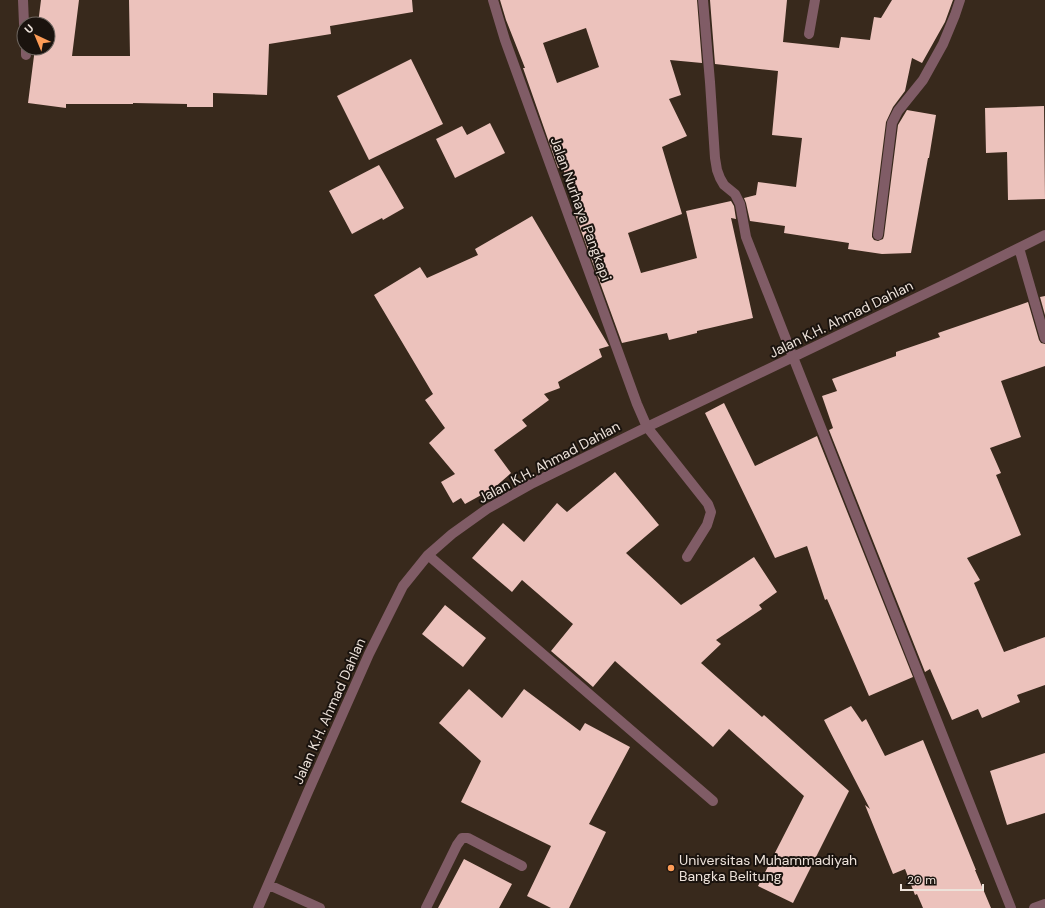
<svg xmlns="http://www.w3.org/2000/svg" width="1045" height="908" font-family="'DM Sans',sans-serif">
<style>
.building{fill:#ecc2bc;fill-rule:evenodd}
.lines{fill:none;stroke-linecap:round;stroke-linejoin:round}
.minor{stroke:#805c66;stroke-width:10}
.poi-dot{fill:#fd9c57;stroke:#1a130e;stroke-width:1.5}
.labels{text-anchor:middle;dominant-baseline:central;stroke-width:4;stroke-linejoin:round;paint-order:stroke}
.street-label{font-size:14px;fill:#ede2da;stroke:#1a130e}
.poi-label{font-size:14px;fill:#ede2da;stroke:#1a130e;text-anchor:start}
</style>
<rect width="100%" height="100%" fill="#38291c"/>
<path class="building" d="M41,0h38l-7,56h58l-1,-56h283l1,12 -83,14 1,8 -62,10 -2,51 -54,-2v14h-26v-3l-54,-1v1h-67v4l-38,-5 7,-55h13v-24h-10z
M500,0h197l5,63 -32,-3 11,35 -12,4 18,37 -25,11 20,67 -54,19 13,40 56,-15 -11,-47 45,-10 3,5 2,13 -5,-1 22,100 -56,13v2l-28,7 -2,-7 -45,10 -47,-129 4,-1 -17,-47 -4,2 -35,-100h2l-19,-48zM586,28l13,39 -42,16 -14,-40z
M710,0h77l-4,42 56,6 2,-11 29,3 4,-23 7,1 11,-18h61l-8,22 -23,41 -10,-5 -7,33 -12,16 -7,15 -14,112v3l2,3 4,1 5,-2 1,-3 14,-111 9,-15 29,5 -7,43h-1l-17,95 -29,1 -34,-5 1,-6 -65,-10 1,-7 -35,-5 -4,-18 -2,-5 12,-3 2,-13 38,5 6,-49 -30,-3 6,-64 -63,-7z
M411,59l32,65 -74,36 -32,-64z
M1044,106l1,93 -37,1 -1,-48 -21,1 -1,-45z
M490,123l15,30 -50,25 -19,-39 26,-13 5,9z
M379,165l25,43 -21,12 -1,-2 -30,16 -23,-43z
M532,216l77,130 -10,3 3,8 -44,25 2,6 -16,6 5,6 -27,20 5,6 -33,24 17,23 -17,15 -29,16 -4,-6 -8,5 -12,-21 14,-8 -26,-31 16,-15 -20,-28 8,-6 -59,-99 46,-28 7,11 51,-23 -3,-6z
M1045,296v19l-5,-18z
M1028,302l11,38 2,3 4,1v22l-44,15 20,56 -31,11 11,25 -5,2 25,60 -54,23 13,22 -6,3 30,69 41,-15v48l-28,10 3,7 -38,16 -4,-9 -26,11 -22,-51 -5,3 -96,-242 4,-2 -11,-32 15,-5 -5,-12 64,-23v-4l44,-15 -2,-4z
M724,403l31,63 62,-30 96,241 -44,19 -42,-97 -2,1 -18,-54 -32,12 -70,-145z
M615,472l44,53 -33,28 55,52 73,-48 23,35 -18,13 3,4 -46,31 5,4 -20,19 61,54 2,-2 85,76 -56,112 -35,-17 46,-90 -75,-67 -16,18 -98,-86 -22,26 -42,-36 22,-27 -51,-44 -10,12 -40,-34 31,-35 21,19 33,-39 10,9z
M445,605l41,33 -23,29 -41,-33z
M469,689l33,29 22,-29 56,42 5,-8 45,24 -41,77 17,8 -37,76h-18l-24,-12 24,-50 -90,-44 20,-41 -42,-38z
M851,706l11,16 4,-3 19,37 38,-16 53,130h-1l16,38h-68l-6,-14 -2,1 -10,-26 -12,5 -28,-69 5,4 -46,-89z
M1045,753v60l-38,12 -17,-54z
M464,859l48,25 -13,24h-61z"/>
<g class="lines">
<path class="minor" d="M23,0l1,24
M493,0l12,40 132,364 10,23 61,77 3,8 -4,13 -20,32
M703,0l7,82 5,76 2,12 3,8 4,7 11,9 5,10 6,33 47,120 218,551
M809,34l6,-34
M26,48v7
M878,235l14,-112 6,-12 25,-31 20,-36 12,-29 5,-15
M1019,248l26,90
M428,555l285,246
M269,885l51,23
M258,908l49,-114 62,-140 34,-68 25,-31 24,-21 35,-25 46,-26 114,-56 309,-148 89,-44
M426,908l31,-63 5,-7h6l54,28
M1034,908l11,-4"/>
</g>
<circle class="poi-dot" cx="671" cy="868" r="4"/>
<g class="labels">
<g class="street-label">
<text transform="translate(581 209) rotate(70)">Jalan Nurhaya Pangkapi</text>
<text transform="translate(841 319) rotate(-26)">Jalan K.H. Ahmad Dahlan</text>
<text transform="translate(549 462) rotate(-28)">Jalan K.H. Ahmad Dahlan</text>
<text transform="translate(329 711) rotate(-66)">Jalan K.H. Ahmad Dahlan</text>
</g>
<g class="poi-label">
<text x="679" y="860">Universitas Muhammadiyah<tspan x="679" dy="16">Bangka Belitung</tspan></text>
</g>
</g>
<g transform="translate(36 36) rotate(316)"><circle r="19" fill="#1a130e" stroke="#6e6660"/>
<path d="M0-3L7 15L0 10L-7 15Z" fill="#fd9c57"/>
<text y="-6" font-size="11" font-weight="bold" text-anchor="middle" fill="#ede2da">U</text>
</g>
<path d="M901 884v6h82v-6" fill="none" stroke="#ede2da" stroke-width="2"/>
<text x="907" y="884" font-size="12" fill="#ede2da" stroke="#1a130e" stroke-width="3" paint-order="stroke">20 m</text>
</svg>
